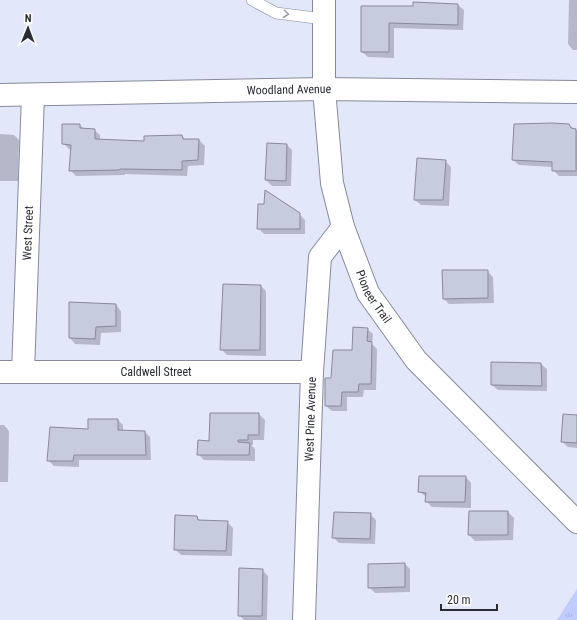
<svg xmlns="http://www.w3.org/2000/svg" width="577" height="620" font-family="'Roboto Condensed',sans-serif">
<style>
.park{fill:url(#park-tufts)}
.shadow{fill:#0003}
.building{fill:#c6cbdd;stroke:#868a9b}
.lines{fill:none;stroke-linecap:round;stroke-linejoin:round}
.lane-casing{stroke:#868a9b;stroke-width:12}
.street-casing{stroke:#868a9b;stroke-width:24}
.secondary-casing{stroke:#868a9b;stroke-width:24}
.lane{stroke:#fff;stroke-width:11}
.street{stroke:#fff;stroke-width:22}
.secondary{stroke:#fff;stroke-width:22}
.oneway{stroke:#9fa0a3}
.labels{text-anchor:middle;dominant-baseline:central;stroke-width:3;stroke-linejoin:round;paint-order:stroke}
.street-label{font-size:12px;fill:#2a2c33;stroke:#fff}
</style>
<defs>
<pattern id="park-tufts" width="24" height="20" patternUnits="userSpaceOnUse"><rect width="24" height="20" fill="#c1ccfe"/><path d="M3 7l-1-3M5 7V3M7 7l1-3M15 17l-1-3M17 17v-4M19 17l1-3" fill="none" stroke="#a6afda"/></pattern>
</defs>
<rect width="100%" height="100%" fill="#e2e7fa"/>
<path class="park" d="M577,589v31h-20z"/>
<path class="shadow" d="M569,0h8v50h-4l-5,-6z
M458,5l6,5 -1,20 -69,-2v30l-26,-1 -6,-5v-45z
M63,125h17l4,4 10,1 6,5v6l45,2 37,-7 4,4h13l6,6 -1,19 -16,1 -1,10 -62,-2v1l-49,1 -6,-6 1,-21h-2l-6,-6z
M569,125l8,6v45h-18l-6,-6v-3l-34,-2 -6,-5z
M0,134l14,1 5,5 -1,41h-18z
M287,145l5,5 -1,36h-19l-6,-6z
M445,161l6,6 -2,39 -28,-1 -6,-5z
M299,214l6,6v14h-41l-6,-6z
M487,271l6,6 1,26 -45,1 -5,-5z
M261,286l5,5v65l-39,-1 -6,-6z
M116,305l5,6v21l-20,1 -1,12 -25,-1 -5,-6z
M367,329l6,5 -1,10 5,5 -1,41h-12l-1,7h-16v14h-15l-6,-5 6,-27z
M541,364l6,5v22l-49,-1 -6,-5z
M259,414l6,6 -1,20h-11v5h-2l4,4v12l-51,-1 -6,-6z
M577,416v32l-9,-1 -6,-5z
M118,420l5,5v6l22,1 5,5 1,23h-72v7l-25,-1 -6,-6z
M0,425h4l5,6 -1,51h-8z
M466,477l5,6v25l-39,-1 -6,-6v-4l-7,-6z
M470,512h38l6,6 -1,22 -38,1 -6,-6z
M370,514l6,6 -1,24 -36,-1 -6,-6z
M196,517l5,4 26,1 6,6 -1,28 -51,-1 -6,-6z
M405,564l5,5v23l-35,1 -6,-6z
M262,570l6,6 -1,44h-23l-5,-5z"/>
<path class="building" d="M413,2l45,2v21l-69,-2v29h-28v-46h52z
M553,123l16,1 2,4 5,1v42h-24v-9l-40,-2 2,-36z
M62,124h18v4l15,1v10l49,2v-5l38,-1 1,4h16l-1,21 -16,1v9l-62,-1 -1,1 -50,1 2,-26 -9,-1z
M267,143l20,1 -1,37 -21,-1z
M417,158l29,2 -3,40h-29z
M265,190l35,23v16h-43l1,-25h6z
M442,270h46v28l-45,1z
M223,284l38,1 -1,65h-40z
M69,302l47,2v22l-20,1 -1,12 -26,-1z
M353,327l15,1 -1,13 5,1 -1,42h-12l-1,8h-16l-1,14h-16v-28h6l2,-28h19z
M491,362l50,1 1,23 -51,-1z
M210,413h49v22h-11v5h-10v2l12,1 -1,12h-52l1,-15 11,1z
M563,414l14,1v28l-16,-1z
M88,419h30v11l27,1 1,24h-72l-1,6h-26l3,-34 38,2z
M419,476h47l-1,26h-40l1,-9 -8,-1z
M469,511h39v24h-40z
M334,512l37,1 -1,26 -38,-1z
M175,515l22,1 1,4 30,1 -2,30 -52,-1z
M405,563v24l-37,1v-24z
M239,568l24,1 -1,47h-24z"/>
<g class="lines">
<defs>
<path id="lane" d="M252,0l24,13 48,6"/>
<g id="street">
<path id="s1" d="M0,95l324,-6 253,3"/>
<path id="s2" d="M0,372h312"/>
<path id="s3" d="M23,372l10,-277"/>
<path id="s4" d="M304,620l8,-248 8,-115 23,-30"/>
</g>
<g id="secondary">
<path id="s5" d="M324,0v89l8,94 11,44 25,66 48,67 161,162"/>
</g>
</defs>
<use href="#lane" class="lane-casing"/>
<use href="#street" class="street-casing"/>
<use href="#secondary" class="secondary-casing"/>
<use href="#lane" class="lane"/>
<use href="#street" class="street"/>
<use href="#secondary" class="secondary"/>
</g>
<defs><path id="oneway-chevron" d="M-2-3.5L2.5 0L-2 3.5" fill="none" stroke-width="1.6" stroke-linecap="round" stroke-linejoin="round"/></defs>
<use class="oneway" href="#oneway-chevron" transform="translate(286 14) rotate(7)"/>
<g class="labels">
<g class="street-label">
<text stroke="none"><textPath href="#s1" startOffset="289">Woodland Avenue</textPath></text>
<text stroke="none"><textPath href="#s3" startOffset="139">West Street</textPath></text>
<text stroke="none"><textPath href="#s5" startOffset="305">Pioneer Trail</textPath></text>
<text stroke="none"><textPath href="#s2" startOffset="156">Caldwell Street</textPath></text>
<text stroke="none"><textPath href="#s4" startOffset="201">West Pine Avenue</textPath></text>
</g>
</g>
<g transform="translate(28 28) rotate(1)" stroke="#ffffff" stroke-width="3" paint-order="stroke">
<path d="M0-3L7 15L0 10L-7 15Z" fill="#2a2c33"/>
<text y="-6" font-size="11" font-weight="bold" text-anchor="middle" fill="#2a2c33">N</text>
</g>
<path d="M441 604v6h56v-6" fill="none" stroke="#2a2c33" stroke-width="2"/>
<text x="447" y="604" font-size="12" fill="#2a2c33" stroke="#ffffff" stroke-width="3" paint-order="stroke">20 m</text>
</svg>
